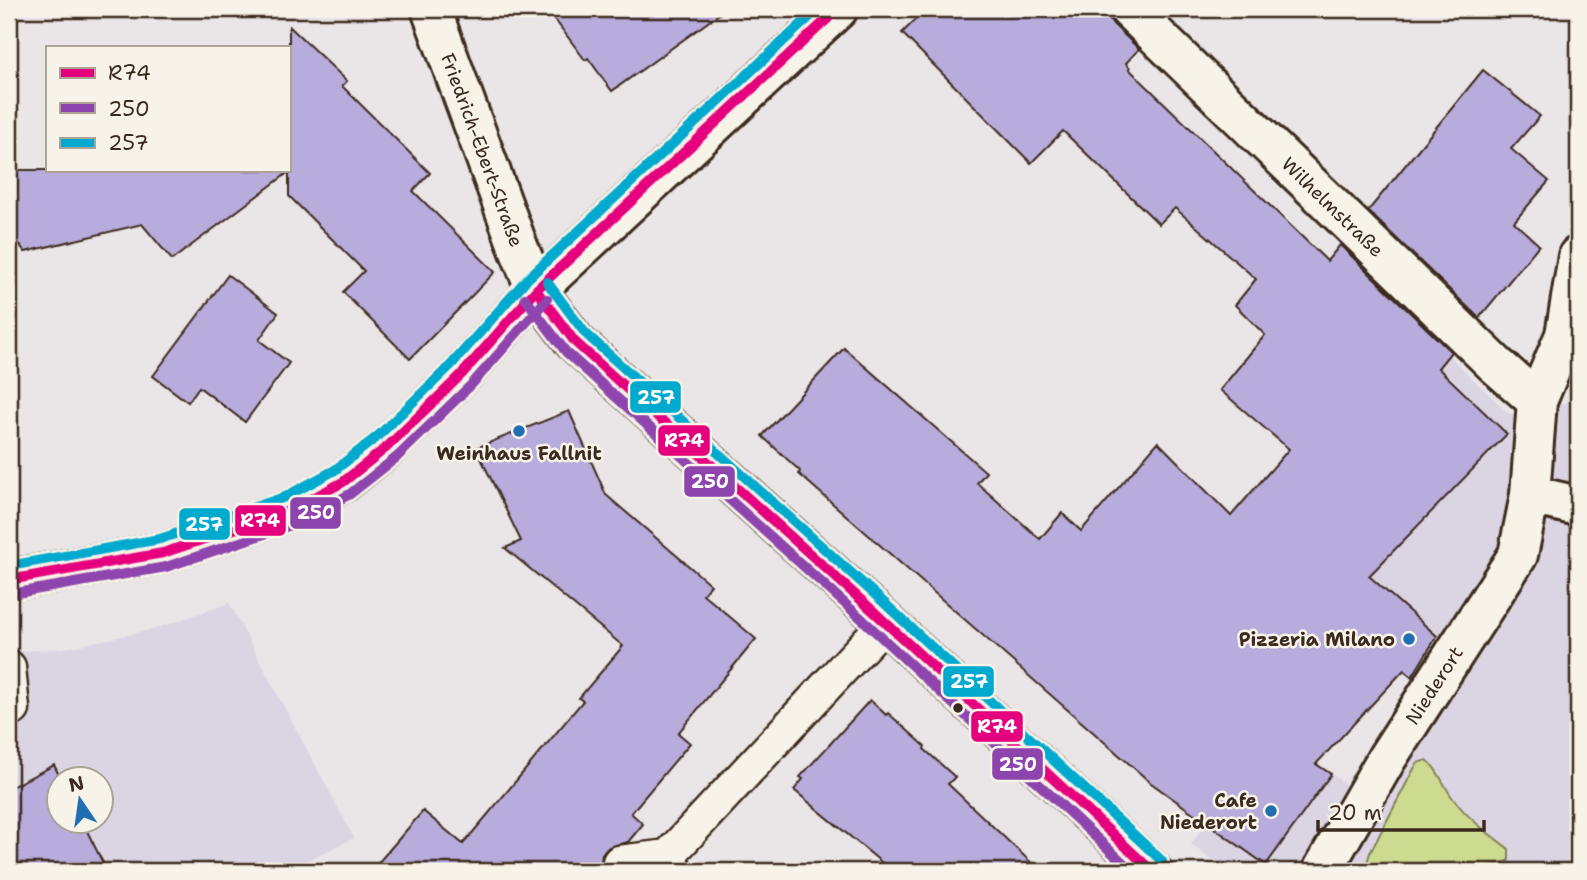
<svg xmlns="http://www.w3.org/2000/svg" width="1587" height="880" font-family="'Shantell Sans',sans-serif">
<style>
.built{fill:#dbd4e3;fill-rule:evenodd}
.green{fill:#ccdb8f;stroke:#848256;stroke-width:2}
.building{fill:#b8acdd;stroke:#3b2a1e;stroke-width:2}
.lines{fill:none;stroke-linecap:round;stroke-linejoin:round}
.lane-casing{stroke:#3b2a1e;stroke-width:37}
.street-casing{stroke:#3b2a1e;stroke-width:44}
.lane{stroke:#f7f3e8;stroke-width:32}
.street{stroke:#f7f3e8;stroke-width:38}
.bus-1-casing{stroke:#f7f3e8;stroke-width:16}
.bus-2-casing{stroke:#f7f3e8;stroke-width:16}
.bus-3-casing{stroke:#f7f3e8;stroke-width:16}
.bus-1{stroke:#e5007d;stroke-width:10}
.bus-2{stroke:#8e44ad;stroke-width:10}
.bus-3{stroke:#00a9ce;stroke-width:10}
.poi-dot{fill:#1f6fb2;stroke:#f7f3e8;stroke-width:2.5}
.bus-dot{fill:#3b2a1e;stroke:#f7f3e8;stroke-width:2.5}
.labels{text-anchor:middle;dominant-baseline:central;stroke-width:5;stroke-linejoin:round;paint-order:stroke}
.street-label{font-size:19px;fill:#3b2a1e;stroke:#f7f3e8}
.poi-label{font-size:19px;font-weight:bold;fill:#3b2a1e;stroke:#f7f3e8;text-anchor:end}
.line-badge{stroke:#f7f3e8;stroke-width:2.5}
.badge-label{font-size:19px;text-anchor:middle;font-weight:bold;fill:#fff}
</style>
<rect width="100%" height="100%" fill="#eae5e6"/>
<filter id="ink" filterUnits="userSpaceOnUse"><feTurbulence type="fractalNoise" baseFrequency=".0143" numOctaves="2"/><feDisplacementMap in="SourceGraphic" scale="14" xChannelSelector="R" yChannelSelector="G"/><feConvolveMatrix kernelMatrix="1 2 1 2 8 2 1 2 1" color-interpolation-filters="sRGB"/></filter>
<g filter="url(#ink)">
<path class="built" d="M1410,318l99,96 65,-13 4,-10v480h-352l-35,-27 84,-114 79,61 62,-106 -99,-95z
M229,603l125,235 -69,33h-276v-219l57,-4 89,-19zM60,778h42v42h-42z"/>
<path class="green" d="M1427,760c12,10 16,25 25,37 15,21 37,37 57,52v12l-38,10h-103l-2,-5 4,-13 47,-90z"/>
<path class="building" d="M547,9h179l-114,82 -24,-33 -3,2z
M926,9h182v7l5,8 26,25 -13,14 4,5 -1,1 198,192 13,-16 111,107 -13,16 69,66 -138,142 68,60 -25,41 -8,-7 -88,94 15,10 -65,91 -115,-82 -352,-309 1,-3 -38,-35 82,-88 142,124 -9,11 63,56 22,-26 19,18 77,-89 73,74 58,-67 -69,-59 45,-55 -30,-30 21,-26 -81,-71 -16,16 -96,-93 -32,32 -129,-130z
M289,26l58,55 -5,5 88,87 -17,18 82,81 -85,87 -67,-67 21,-21 -75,-75v-24l-117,88 -30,-36 -117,28 -16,-22v-60h280z
M1483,70l57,46 -29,33 38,32 -35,41 25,23 -60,73 -111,-107z
M228,275l50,38 -19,27 30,23 -44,59 -46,-35 -11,15 -35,-26z
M569,411l37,84 105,90 -8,9 53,45 -78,94 12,10 -59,70 12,11 -15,18 -19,5 -7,7 -1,10 2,7h-232l52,-60 40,33 120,-143 -4,-3 44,-52 -118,-98 16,-7 -45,-93z
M870,700l16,15 2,-2 37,33 -1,3 31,28 -7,7 92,87h-148l-98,-81 9,-11 -3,-2z
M54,765l7,14 -1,42h22l25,50h-98v-83z"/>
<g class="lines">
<defs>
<path id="lane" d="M9,667l4,42
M619,862l49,-6
M676,871l-8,-15 217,-233"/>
<g id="street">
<path id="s1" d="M431,9l88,240 17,41 39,52 296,267 281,262"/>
<path id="s2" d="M1129,9l367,356 41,36"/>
<path d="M1530,495l48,11"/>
<path d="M9,580l154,-27 128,-43 52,-28 44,-35 75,-73 74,-84 302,-281"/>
<path id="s3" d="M1322,871l65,-113 131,-203 12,-60 7,-94 28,-66 13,-79"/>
</g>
</defs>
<use href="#lane" class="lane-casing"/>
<use href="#street" class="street-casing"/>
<use href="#lane" class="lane"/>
<use href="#street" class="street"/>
<defs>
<path id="bus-1" d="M536,290l39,52 296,267 281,262
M9,580l154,-27 128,-43 52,-28 44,-35 75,-73 74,-84 302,-281"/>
<path id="bus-2" d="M525,298l41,54 296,267 270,252
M11,594l155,-27 131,-44 53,-29 47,-37 75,-73 75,-85"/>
<path id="bus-3" d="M547,282l38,51 295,266 282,262
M9,566l151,-27 125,-42 50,-27 43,-34 74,-72 74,-84 292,-271"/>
</defs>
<use href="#bus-1" class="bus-1-casing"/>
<use href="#bus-2" class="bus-2-casing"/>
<use href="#bus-3" class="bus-3-casing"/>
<use href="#bus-1" class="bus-1"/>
<use href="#bus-2" class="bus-2"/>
<use href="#bus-3" class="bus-3"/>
</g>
</g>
<g class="poi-dot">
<circle cx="519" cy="431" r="7"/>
<circle cx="1409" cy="639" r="7"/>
<circle cx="1271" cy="811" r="7"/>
</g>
<circle class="bus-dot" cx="958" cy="708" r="6"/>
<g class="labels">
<g class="street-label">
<text stroke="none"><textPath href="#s1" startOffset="150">Friedrich-Ebert-Straße</textPath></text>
<text stroke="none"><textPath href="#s2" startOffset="284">Wilhelmstraße</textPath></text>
<text stroke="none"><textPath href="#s3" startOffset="217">Niederort</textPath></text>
</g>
<g class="poi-label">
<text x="519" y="453" text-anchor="middle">Weinhaus Fallnit</text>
<text x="1395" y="639">Pizzeria Milano</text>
<text x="1257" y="800">Cafe<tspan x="1257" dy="22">Niederort</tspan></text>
</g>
</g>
<g class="line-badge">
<rect x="629" y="380" width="53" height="34" rx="7" fill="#00a9ce"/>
<rect x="657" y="424" width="54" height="33" rx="7" fill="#e5007d"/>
<rect x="683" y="465" width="53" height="33" rx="7" fill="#8e44ad"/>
<rect x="289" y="496" width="53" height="34" rx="7" fill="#8e44ad"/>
<rect x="234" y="504" width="53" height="33" rx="7" fill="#e5007d"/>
<rect x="178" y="507" width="53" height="34" rx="7" fill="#00a9ce"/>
<rect x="942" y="665" width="53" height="33" rx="7" fill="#00a9ce"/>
<rect x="970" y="710" width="54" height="33" rx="7" fill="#e5007d"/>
<rect x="991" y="747" width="53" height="34" rx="7" fill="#8e44ad"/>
</g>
<g class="badge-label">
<text x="656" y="404">257</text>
<text x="684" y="447">R74</text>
<text x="710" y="488">250</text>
<text x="316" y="519">250</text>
<text x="260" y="527">R74</text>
<text x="204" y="531">257</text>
<text x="969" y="688">257</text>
<text x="997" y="733">R74</text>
<text x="1018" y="771">250</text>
</g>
<rect width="1587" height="880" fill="none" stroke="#f7f3e8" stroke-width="35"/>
<rect x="18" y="18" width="1552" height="845" fill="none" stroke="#3b2a1e" stroke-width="2.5" filter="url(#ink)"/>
<rect x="46" y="46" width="245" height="126" fill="#f7f3e8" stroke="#aca397" stroke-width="2"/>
<rect x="60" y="68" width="35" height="10" fill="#e5007d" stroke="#aca397" stroke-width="2"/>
<text x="108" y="80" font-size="21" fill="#3b2a1e">R74</text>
<rect x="60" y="103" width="35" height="10" fill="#8e44ad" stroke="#aca397" stroke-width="2"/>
<text x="108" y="116" font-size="21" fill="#3b2a1e">250</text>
<rect x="60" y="138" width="35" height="10" fill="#00a9ce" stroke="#aca397" stroke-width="2"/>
<text x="108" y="150" font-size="21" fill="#3b2a1e">257</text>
<g transform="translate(80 800) rotate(347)"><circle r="33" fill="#f7f3e8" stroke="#aca397" stroke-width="2"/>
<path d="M0-5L12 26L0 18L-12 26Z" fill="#1f6fb2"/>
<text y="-10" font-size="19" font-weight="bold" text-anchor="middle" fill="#3b2a1e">N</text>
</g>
<path d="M1318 820v10h166v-10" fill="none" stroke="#3b2a1e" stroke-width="3.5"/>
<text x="1328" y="820" font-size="21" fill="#3b2a1e" stroke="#f7f3e8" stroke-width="5" paint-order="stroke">20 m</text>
</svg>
